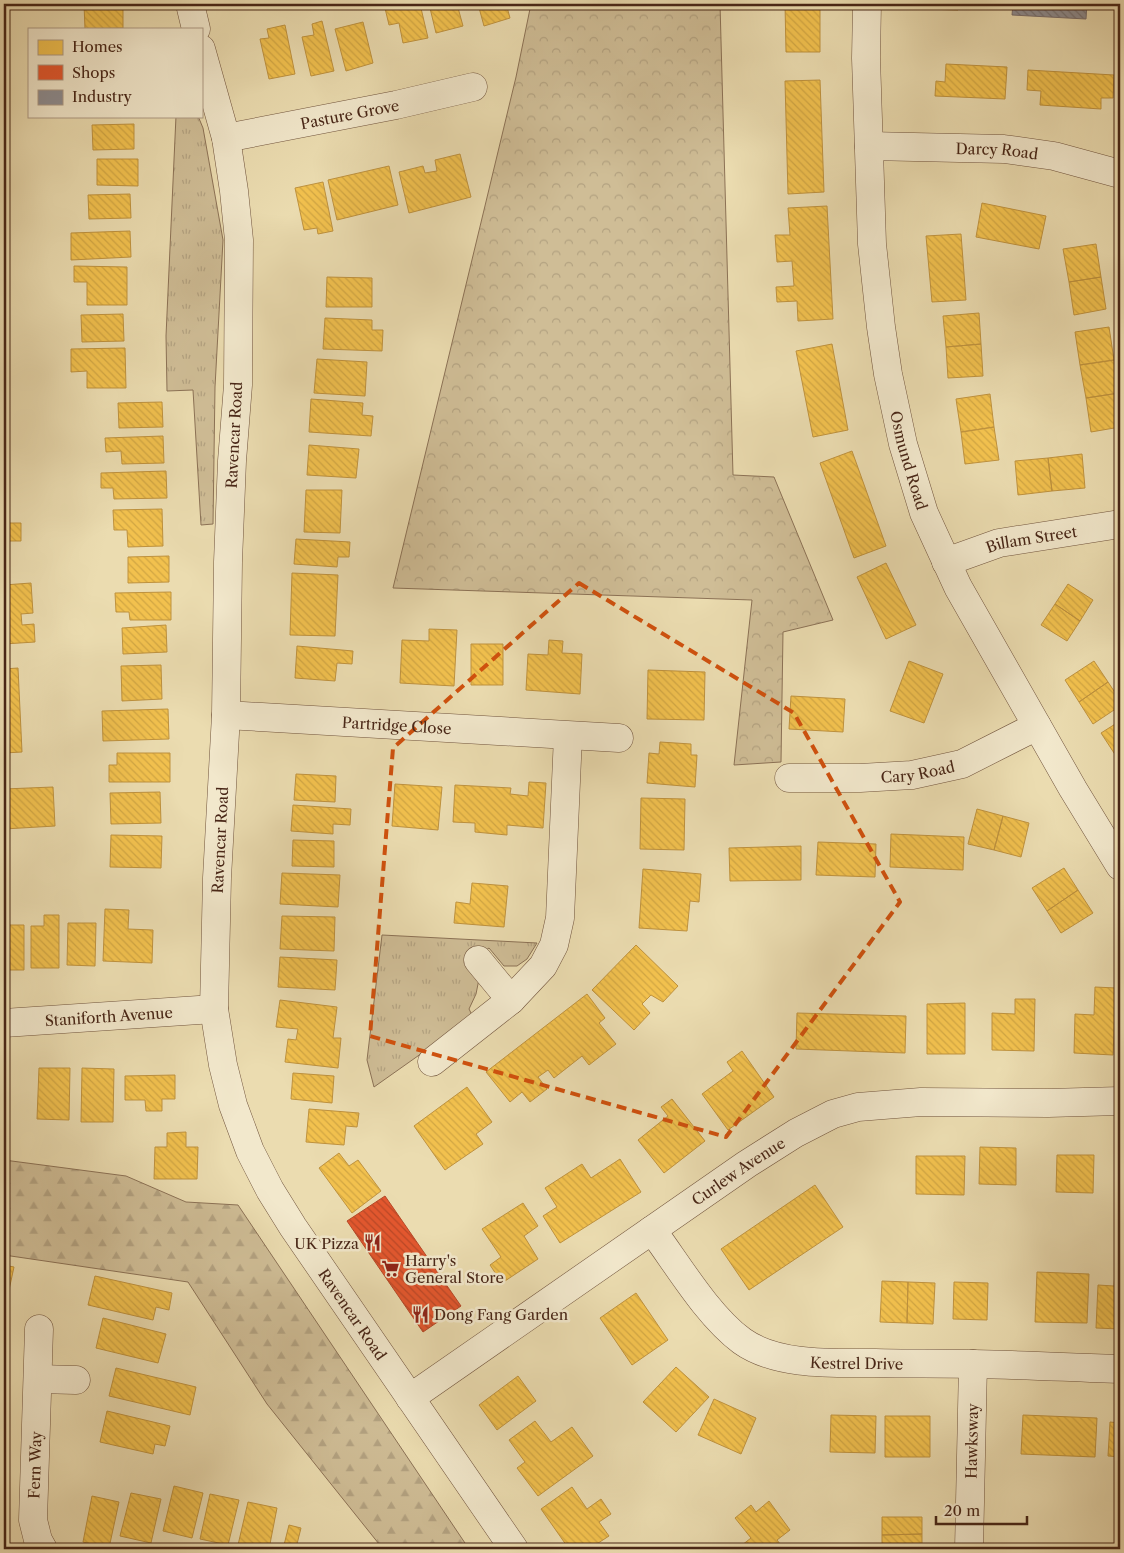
<svg xmlns="http://www.w3.org/2000/svg" width="1124" height="1553" font-family="'Libre Caslon Text',serif">
<style>
.grass{fill:url(#grass-tufts);stroke:#8c7256}
.forest{fill:url(#forest-firs);stroke:#8c7256}
.park{fill:url(#park-crowns);stroke:#8c7256}
.homes{fill:url(#homes-back-hatch);stroke:#bf923e}
.shops{fill:url(#shops-back-hatch);stroke:#b54827}
.industry{fill:url(#industry-back-hatch);stroke:#786e6d}
.lines{fill:none;stroke-linecap:round;stroke-linejoin:round}
.minor-casing{stroke:#71543d;stroke-width:29}
.minor{stroke:#f2e8cc;stroke-width:28}
.marked{fill:none;stroke:#d0510e;stroke-width:4;stroke-dasharray:10 6;stroke-linejoin:round}
.labels{text-anchor:middle;dominant-baseline:central;stroke-width:5;stroke-linejoin:round;paint-order:stroke}
.street-label{font-size:15px;fill:#482617;stroke:#f2e8cc}
.poi-label{font-size:15px;fill:#482617;stroke:#f2e8cc;text-anchor:start}
</style>
<defs>
<pattern id="grass-tufts" width="24" height="20" patternUnits="userSpaceOnUse" patternTransform="scale(1.25)"><rect width="24" height="20" fill="#cfbd96"/><path d="M3 7l-1-3M5 7V3M7 7l1-3M15 17l-1-3M17 17v-4M19 17l1-3" fill="none" stroke="#b3a281"/></pattern>
<pattern id="forest-firs" width="22" height="20" patternUnits="userSpaceOnUse" patternTransform="scale(1.25)"><rect width="22" height="20" fill="#cfbd96"/><path d="M5 1l3.5 6h-7zM16 11l3.5 6h-7z" fill="#b3a281"/></pattern>
<pattern id="park-crowns" width="20" height="18" patternUnits="userSpaceOnUse" patternTransform="scale(1.25)"><rect width="20" height="18" fill="#cfbd96"/><path d="M2 6a3 3 0 1 1 6 0M12 15a3 3 0 1 1 6 0" fill="none" stroke="#b3a281"/></pattern>
<pattern id="homes-back-hatch" width="6" height="6" patternUnits="userSpaceOnUse" patternTransform="scale(1.25)"><rect width="6" height="6" fill="#f2c14e"/><path d="M-1 5l2 2M0 0l6 6M5-1l2 2" fill="none" stroke="#d1a643"/></pattern>
<pattern id="shops-back-hatch" width="6" height="6" patternUnits="userSpaceOnUse" patternTransform="scale(1.25)"><rect width="6" height="6" fill="#e4572e"/><path d="M-1 5l2 2M0 0l6 6M5-1l2 2" fill="none" stroke="#bb4826"/></pattern>
<pattern id="industry-back-hatch" width="6" height="6" patternUnits="userSpaceOnUse" patternTransform="scale(1.25)"><rect width="6" height="6" fill="#8d8d92"/><path d="M-1 5l2 2M0 0l6 6M5-1l2 2" fill="none" stroke="#757376"/></pattern>
</defs>
<rect width="100%" height="100%" fill="#ebdcb0"/>
<filter id="stains"><feTurbulence type="fractalNoise" baseFrequency=".004" numOctaves="4"/><feColorMatrix values="0 0 0 0 .2 0 0 0 0 .09 0 0 0 0 .02 0 0 0 .5 -.17"/></filter>
<radialGradient id="worn" r=".72"><stop offset=".6" stop-color="#630" stop-opacity="0"/><stop offset="1" stop-color="#630" stop-opacity=".3"/></radialGradient>
<path class="grass" d="M176,116h22l5,12 20,112 -8,147 -2,137 -12,1 -8,-135 -26,1 -1,-55z
M382,935l155,8 -10,16 -10,7h-13l-15,-18 -21,15 11,16 -3,15 -7,15 4,8 -99,70 -7,-27z"/>
<path class="forest" d="M4,1160l122,16 60,26 52,3 231,344h-86l-116,-145 -79,-122 -184,-27z"/>
<path class="park" d="M531,4h189l13,471 41,2 59,143 -50,12 -2,130 -47,3 18,-165 -359,-12 123,-511z"/>
<path class="homes" d="M84,4h39v24l-38,1z
M384,4h36l8,34 -25,5 -4,-20 -10,2z
M429,4h28l6,22 -27,7z
M478,4h41l-12,3 3,11 -26,8z
M785,4h35v48h-34z
M924,4h34v6l-34,-1z
M322,21l12,50 -23,5 -9,-39 12,-2 -2,-11z
M363,22l10,41 -27,8 -11,-42z
M285,25l10,49 -26,5 -9,-40 9,-1 -2,-9z
M946,64l61,3 -2,32 -70,-3 1,-15 9,1z
M1028,70l86,5 -1,23h-12v11l-61,-4 1,-14 -14,-1z
M820,80l4,112 -36,2 -3,-113z
M134,124v25l-41,1 -1,-25z
M460,154l11,43 -62,16 -10,-41 24,-6 2,7 12,-2 -2,-11z
M97,159h41v27l-41,-1z
M389,166l9,39 -61,15 -9,-40z
M323,182l10,49 -15,3 -1,-6 -13,2 -9,-42z
M130,194l1,24 -42,1 -1,-24z
M982,203l64,13 -7,33 -63,-12z
M827,206l6,113 -35,2 -1,-20 -20,1 -1,-15 18,-1 -2,-25 -15,1 -2,-27h15l-2,-27z
M130,231l1,26 -60,3v-27z
M961,234l5,66 -34,2 -6,-66z
M1096,244l5,33 -32,5 -6,-33z
M74,266l53,1v38h-40v-23h-13z
M327,277l45,1v29h-46z
M1101,277l5,32 -32,6 -5,-33z
M979,313l2,31 -35,3 -3,-31z
M123,314l1,27 -42,1 -1,-27z
M325,318l47,2v10h11l-1,21 -59,-2z
M1109,327l5,33 -34,5 -5,-33z
M832,344l16,86 -35,7 -17,-86z
M981,344l2,32 -35,2 -2,-31z
M125,348l1,40h-39v-17l-16,1v-23z
M317,359l50,3 -2,34 -51,-3z
M1114,360l5,33 -33,5 -6,-33z
M1119,393l1,34 -29,5 -5,-34z
M990,394l4,33 -33,5 -5,-33z
M311,399l52,4 -1,12 11,1 -2,20 -62,-4z
M162,402l1,25 -44,1 -1,-25z
M994,427l5,33 -34,4 -4,-32z
M163,436l1,27 -42,1 -1,-13 -15,1 -1,-14z
M309,445l50,4 -3,29 -49,-3z
M852,451l34,95 -32,12 -34,-95z
M1082,454l3,34 -33,3 -4,-33z
M1048,458l4,33 -34,4 -3,-34z
M166,471l1,27 -53,1 -1,-11h-12v-15z
M306,490h36l-2,43 -36,-1z
M162,509l1,37 -35,1 -1,-17h-13l-1,-20z
M4,523h17v18h-17z
M296,539l54,3 -1,15h-11l-1,10 -43,-3z
M169,556v26l-41,1v-26z
M886,563l30,62 -30,14 -29,-62z
M292,573l46,2 -3,61 -45,-1z
M31,583l2,30 -12,1 1,11 12,-1 1,18 -31,2v-59z
M1068,584l25,16 -13,21 -25,-17z
M171,592v28h-41l-1,-8h-13l-1,-19z
M1055,604l25,17 -13,20 -26,-16z
M166,625l1,27 -44,2 -1,-26z
M429,629l28,1 -3,56 -54,-3 2,-43 27,1z
M549,640l14,1 -1,12 20,1 -2,40 -54,-4 2,-36 20,1z
M471,644h32v41h-32z
M297,646l56,5 -1,13 -15,-1 -2,18 -40,-3z
M909,661l34,13 -19,49 -34,-12z
M1094,661l14,21 -29,20 -14,-22z
M161,665l1,34 -40,2 -1,-35z
M18,668l4,84 -18,1v-84z
M648,670l57,2 -1,48 -57,-1z
M1108,682l12,18v6l-27,18 -14,-22z
M791,696l54,3 -2,33 -54,-3z
M168,709l1,30 -66,2 -1,-30z
M1120,721v32l-4,3 -15,-23z
M660,742l31,2v11h6l-2,32 -48,-4 2,-30 10,1z
M117,753h53v29h-61v-17h8z
M296,774l40,2 -1,26 -41,-2z
M529,782l17,1 -3,45 -36,-3v10l-32,-3v-9l-22,-1 2,-37 56,3 -1,6 18,2z
M395,784l47,3 -4,43 -46,-4z
M53,787l2,39 -51,3v-40z
M160,792l1,31 -50,1 -1,-31z
M641,798l44,1 -1,51 -44,-1z
M293,805l58,4 -1,16 -17,-1v10l-42,-3z
M977,809l26,7 -9,34 -26,-6z
M1003,816l26,7 -8,34 -27,-7z
M891,834l73,3 -1,33 -73,-3z
M111,835l51,1 -1,32 -51,-1z
M293,840l41,1v26l-42,-1z
M818,842l58,2 -1,33 -59,-2z
M801,846v34l-71,1 -1,-33z
M1064,868l14,22 -31,21 -15,-23z
M643,869l58,5 -2,28 -9,-1 -3,30 -48,-3z
M282,873l58,2 -2,32 -58,-3z
M472,883l36,3 -4,41 -50,-4 2,-21 14,2z
M1078,890l15,23 -32,20 -14,-22z
M105,909l24,1 -1,19 25,1 -1,33 -49,-2z
M44,915h15v53h-28v-42h13z
M282,916l53,1 -1,34 -54,-2z
M68,923h28l-1,43 -28,-1z
M4,925h20v45h-20z
M636,945l42,41 -15,16 -12,-7 -9,9 8,9 -16,17 -42,-40z
M280,957l57,3 -2,30 -57,-3z
M1095,987l21,1 -3,67 -39,-2 1,-39 19,1z
M587,994l18,24 -6,5 17,21 -27,21 -7,-9 -28,22 -6,-8 -10,7 9,12 -17,13 -8,-10 -12,10 -24,-30z
M1015,999h20l-1,52 -42,-1v-37l23,1z
M280,1000l57,7 -4,31h8l-3,30 -53,-6 3,-23 8,1 2,-11 -22,-2z
M965,1003v51h-38v-50z
M797,1013l109,3 -1,37 -109,-4z
M742,1051l32,46 -46,33 -26,-36 31,-23 -6,-9z
M39,1068h31l-1,52 -32,-1z
M82,1068l32,1 -1,53h-32z
M293,1073l41,3 -2,27 -41,-4z
M175,1075v24h-13v12h-16l-1,-11h-20v-24z
M467,1087l25,35 -16,12 7,10 -38,26 -31,-44z
M672,1099l33,42 -41,32 -26,-33 30,-24 -7,-9z
M309,1109l50,4 -2,14 -11,-1 -2,19 -38,-3z
M186,1132v15h12l-1,32h-43l1,-32h12v-14z
M980,1147l36,1v37l-37,-1z
M339,1153l10,13 9,-6 23,31 -29,22 -33,-45z
M1117,1153h3v55h-1z
M1057,1155h37l-1,38 -37,-1z
M916,1156h49l-1,39 -48,-1z
M620,1159l21,33 -81,51 -17,-27 14,-9 -12,-19 37,-24 9,14z
M815,1185l28,42 -94,63 -28,-41z
M523,1203l15,23 -14,10 14,23 -36,24 -12,-18 11,-8 -19,-28z
M4,1265l10,2 -10,46z
M1037,1272l52,2 -2,49 -52,-1z
M1115,1272h5v57l-24,-1 2,-43 16,1z
M95,1276l77,17 -3,17 -13,-3 -3,13 -65,-15z
M882,1281l26,1 -1,41 -27,-1z
M908,1282l27,1 -2,41 -26,-1z
M954,1282l34,1 -1,37 -34,-1z
M636,1293l32,47 -36,25 -32,-47z
M103,1318l63,16 -8,29 -62,-15z
M676,1367l33,30 -33,35 -33,-30z
M116,1368l80,19 -6,28 -81,-19z
M518,1376l18,25 -39,29 -18,-25z
M714,1399l42,19 -15,36 -43,-19z
M107,1411l63,15 -5,20 -10,-2 -2,10 -53,-12z
M831,1415l45,1 -1,37 -45,-1z
M1023,1415l74,3 -2,39 -74,-3z
M885,1416h45v41h-45z
M535,1421l16,21 21,-15 21,29 -55,40 -21,-28 8,-6 -16,-22z
M1110,1422l10,1v34l-12,-1z
M174,1486l29,7 -11,45 -29,-7z
M572,1487l15,22 14,-10 10,15 -12,8 10,14 -20,13h-20l-28,-40z
M131,1493l30,6 -10,44 -31,-7z
M210,1494l29,6 -11,45 -28,-6z
M92,1496l27,6 -10,46 -26,-6z
M769,1501l21,29 -13,10 7,9h-47l14,-11 -16,-20 16,-13 5,7z
M248,1502l29,6 -8,41h-11l-20,-4z
M882,1517h40v17l-40,1z
M289,1525l12,3 -5,20 3,1h-16z
M922,1534v15h-40v-14z"/>
<path class="shops" d="M385,1196l76,110 -38,26 -76,-111z"/>
<path class="industry" d="M1013,4h74l-1,15 -74,-4z"/>
<g class="lines">
<defs>
<g id="minor">
<path d="M190,4l6,25"/>
<path id="s1" d="M867,4l-1,54 6,186 9,83 7,47 15,70 21,69 34,74 115,202 47,77"/>
<path id="s2" d="M201,49l25,89 8,53 5,49 -1,145 -6,76 -4,101 -2,153 -9,163 -3,131 9,56 10,40 17,46 20,39 23,37 221,322"/>
<path id="s3" d="M226,138l170,-33 77,-18"/>
<path id="s4" d="M869,146l135,3 50,7 66,18"/>
<path id="s5" d="M946,562l53,-19 121,-19"/>
<path id="s6" d="M226,715l393,23"/>
<path id="s7" d="M789,778h71l52,-3 50,-11 75,-38"/>
<path d="M478,960l33,40"/>
<path id="s8" d="M4,1023l210,-14"/>
<path d="M432,1062l79,-62 32,-34 11,-21 6,-27 8,-182"/>
<path id="s9" d="M652,1230c26,35 55,85 90,111 35,25 91,22 133,22 32,1 65,0 98,1 49,1 98,3 147,5"/>
<path d="M39,1329l-6,191 5,20 5,9"/>
<path d="M38,1379l38,1"/>
<path id="s10" d="M410,1398l337,-234 49,-31 37,-19 25,-7 63,-5 127,1 72,-2"/>
<path id="s11" d="M969,1549l4,-185"/>
</g>
</defs>
<use href="#minor" class="minor-casing"/>
<use href="#minor" class="minor"/>
</g>
<path class="marked" d="M579,583l215,130 106,189 -174,235 -356,-101 23,-288z"/>
<defs>
<symbol id="restaurant-bare" viewBox="-9 -9 18 18"><path d="M-5-6h1v4h1v-4h1v4h1v-4h1v5L-1.5 .5V6h-2V.5L-5-1ZM5-6V6H3V1.5H1.5Q1.5-4 5-6Z" fill="#8f2418" stroke="#f2e8cc" stroke-width="2.5" paint-order="stroke"/></symbol>
<symbol id="supermarket-bare" viewBox="-9 -9 18 18"><path d="M-6-5.5h2.5l.6 2H6L4.5 2H-2.5L-4.4-4H-6ZM-1.5 3.2a1.3 1.3 0 1 0 .1 0ZM3 3.2a1.3 1.3 0 1 0 .1 0Z" fill="#8f2418" stroke="#f2e8cc" stroke-width="2.5" paint-order="stroke"/></symbol>
</defs>
<g fill-rule="evenodd">
<use href="#restaurant-bare" x="360" y="1230" width="25" height="25"/>
<use href="#supermarket-bare" x="378" y="1256" width="25" height="25"/>
<use href="#restaurant-bare" x="408" y="1302" width="25" height="25"/>
</g>
<g class="labels">
<g class="street-label">
<text stroke="none"><textPath href="#s3" startOffset="126">Pasture Grove</textPath></text>
<text stroke="none"><textPath href="#s4" startOffset="128">Darcy Road</textPath></text>
<text transform="translate(234 435) rotate(-87)">Ravencar Road</text>
<text stroke="none"><textPath href="#s1" startOffset="460">Osmund Road</textPath></text>
<text stroke="none"><textPath href="#s5" startOffset="89">Billam Street</textPath></text>
<text stroke="none"><textPath href="#s6" startOffset="171">Partridge Close</textPath></text>
<text stroke="none"><textPath href="#s7" startOffset="129">Cary Road</textPath></text>
<text transform="translate(220 840) rotate(-87)">Ravencar Road</text>
<text stroke="none"><textPath href="#s8" startOffset="105">Staniforth Avenue</textPath></text>
<text stroke="none"><textPath href="#s10" startOffset="399">Curlew Avenue</textPath></text>
<text stroke="none"><textPath href="#s2" startOffset="1305">Ravencar Road</textPath></text>
<text stroke="none"><textPath href="#s9" startOffset="262">Kestrel Drive</textPath></text>
<text stroke="none"><textPath href="#s11" startOffset="108">Hawksway</textPath></text>
<text transform="translate(35 1465) rotate(-88)">Fern Way</text>
</g>
<g class="poi-label">
<text x="359" y="1243" text-anchor="end">UK Pizza</text>
<text x="405" y="1260">Harry's<tspan x="405" dy="17">General Store</tspan></text>
<text x="434" y="1314">Dong Fang Garden</text>
</g>
</g>
<rect width="1124" height="1553" fill="none" stroke="#ebdcb0" stroke-width="20"/>
<rect x="5" y="5" width="1114" height="1543" fill="none" stroke="#482617" stroke-width="2.5"/>
<rect x="10" y="10" width="1104" height="1533" fill="none" stroke="#482617"/>
<rect x="28" y="28" width="175" height="90" fill="#f2e8cc" stroke="#ae9a84"/>
<rect x="38" y="40" width="25" height="15" fill="#f2c14e" stroke="#ae9a84"/>
<text x="72" y="52" font-size="15" fill="#482617">Homes</text>
<rect x="38" y="65" width="25" height="15" fill="#e4572e" stroke="#ae9a84"/>
<text x="72" y="78" font-size="15" fill="#482617">Shops</text>
<rect x="38" y="90" width="25" height="15" fill="#8d8d92" stroke="#ae9a84"/>
<text x="72" y="102" font-size="15" fill="#482617">Industry</text>
<path d="M936 1516v8h91v-8" fill="none" stroke="#482617" stroke-width="2.5"/>
<text x="944" y="1516" font-size="15" fill="#482617" stroke="#f2e8cc" stroke-width="4" paint-order="stroke">20 m</text>
<rect width="100%" height="100%" filter="url(#stains)"/>
<rect width="100%" height="100%" fill="url(#worn)"/>
</svg>
